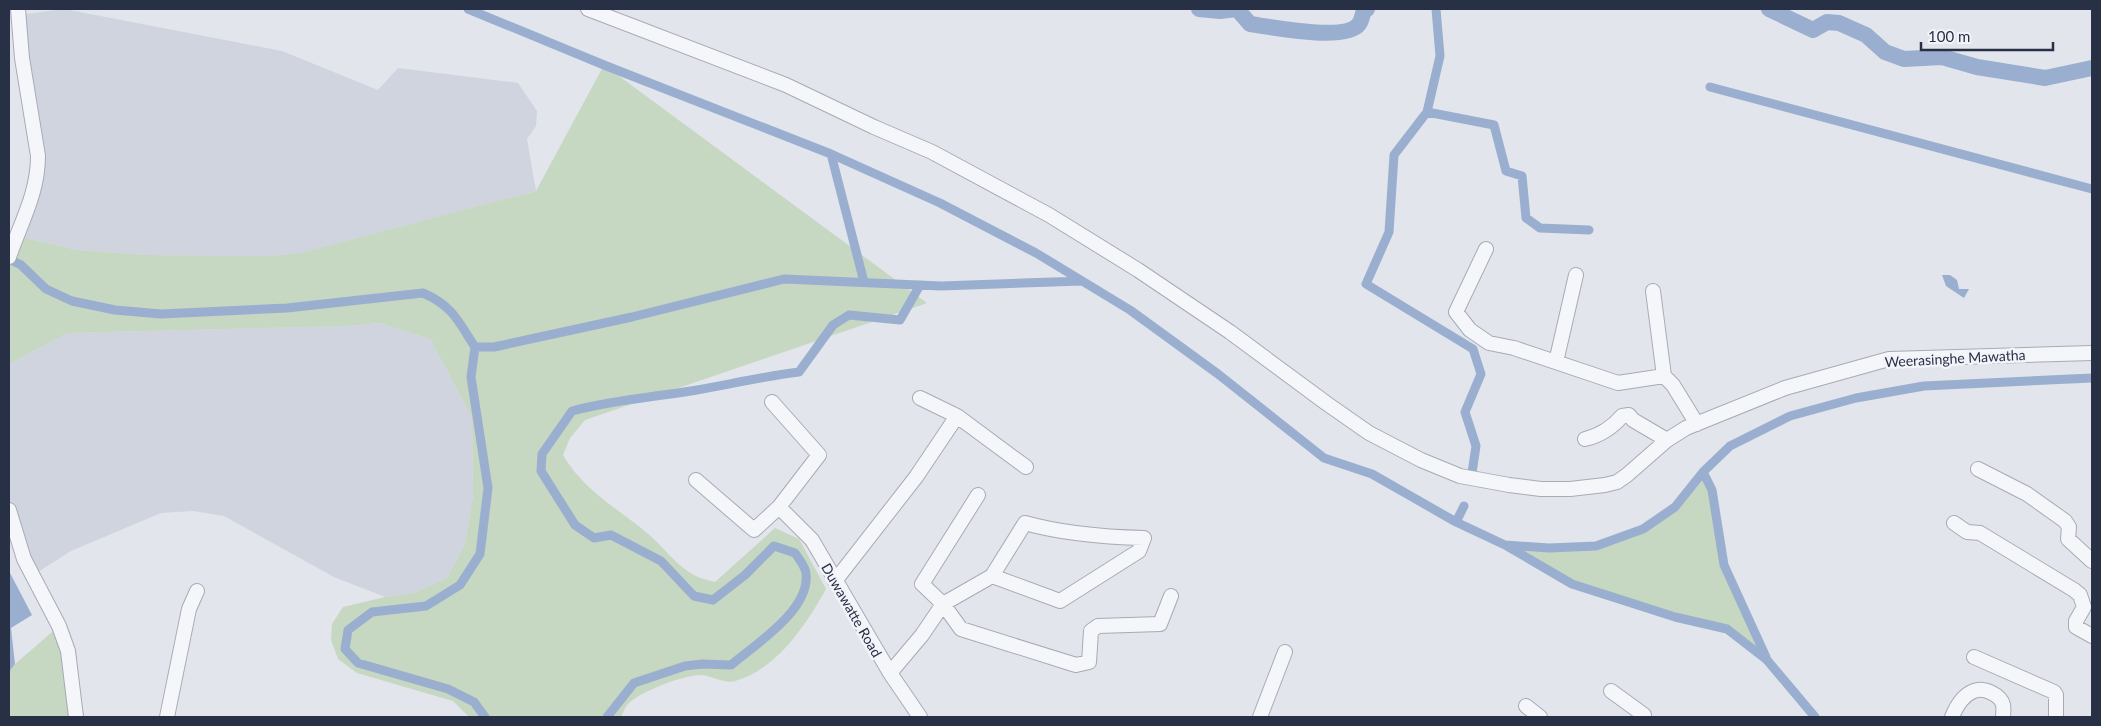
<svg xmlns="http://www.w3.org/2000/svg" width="2101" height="726" font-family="Lato,sans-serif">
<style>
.built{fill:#d0d4de}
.green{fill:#c6d7c2}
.water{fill:#9aafcf}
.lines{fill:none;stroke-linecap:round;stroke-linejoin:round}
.canal{stroke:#9aafcf;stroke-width:9}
.river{stroke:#9aafcf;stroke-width:16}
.minor-casing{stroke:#a6abb7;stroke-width:16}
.minor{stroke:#f5f6f9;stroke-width:14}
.labels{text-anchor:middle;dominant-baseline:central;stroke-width:5;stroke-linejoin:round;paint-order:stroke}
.street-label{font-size:14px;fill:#283046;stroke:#f2f4f9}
</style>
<rect width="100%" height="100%" fill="#e2e5ec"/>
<path class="built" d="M64,9l218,42 96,39 20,-22 120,15 19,28 -1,15 -9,13 9,52 -234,62 -33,3 -123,-1 -69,-5 -60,-14 20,-56 -19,-165z
M380,323l50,16 42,78 1,78 -8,49 -18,34 -33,15 -29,4 -51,-20 -110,-61 -31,-5 -32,2 -90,38 -38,24 -24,-65v-146l59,-31 281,-7z"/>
<path class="green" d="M604,65l323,238 -342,117 -15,18 -7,17c21,36 53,52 84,78 17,14 30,34 49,43 6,3 13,4 19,6l60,-54 24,11 27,50c-20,36 -49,80 -91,92 -10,3 -23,-5 -33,-6 -17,-1 -63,17 -74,29 -3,3 -5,9 -7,13h-152l-16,-16 -96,-28 -19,-14 -7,-19 1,-16 11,-17 42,-10 29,-4 33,-15 18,-34 8,-49 -1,-78 -42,-78 -50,-16 -31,3 -281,7 -59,31v-107l8,-21 60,14 69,5 123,1 32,-3 235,-62z
M1702,476l8,17 11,72 37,82 -28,-20 -76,-20 -80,-26 -52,-30 76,-2 46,-17 31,-22z
M59,626l17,91h-67v-45l6,-8z"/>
<path class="water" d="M1942,275h8l7,5 2,9h10l-5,9 -18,-12z
M9,571l23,44 -21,13 4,36 -6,8z"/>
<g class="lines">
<path class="canal" d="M468,9l136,56 227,89 109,49 96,50 94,57 88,64 106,84 48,16 84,48 49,23 44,3 47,-2 47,-17 32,-22 28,-35 27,-26 60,-30 66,-18 68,-12 168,-8
M1436,9l4,47 -13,56 -33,43 -5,77 -23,52 107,65 8,25 -16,38 11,34 -4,27
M1710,87l382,102
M1427,112l67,13 12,46 16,5 4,42 14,10 49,2
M831,154l33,128
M9,259l12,6 25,24 26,12 43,9 46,4 126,-6 136,-15c30,13 35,28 52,54h19l138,-30 152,-38 157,7 141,-5
M475,347l-4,30 17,111 -8,66 -20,31 -34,21 -54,6 -24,18 -3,19 13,14 90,26 26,13 11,15
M1703,472l9,18 12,75 42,92
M1456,522l8,-16
M1507,546l65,38 103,33 52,12 40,31 48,57
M607,717l27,-34 51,-17 17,-2 29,1c25,-21 79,-55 75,-91 0,-7 -7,-15 -11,-21l-21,-7 -29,29 -32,25 -19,-4 -33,-35 -50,-26 -17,3 -19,-13 -34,-54 1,-17 30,-43c41,-11 83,-14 125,-21 34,-6 68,-14 102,-18l34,-47 16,-10 51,5 20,-35"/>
<path class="river" d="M1199,9l21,2 17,-2 13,15c21,3 96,18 109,0 3,-4 4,-11 5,-15h3
M1769,9l44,21 14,-8 12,1 27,12 19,17 19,7 38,-2 35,10 68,11 47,-10"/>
<defs>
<path id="minor" d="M588,9l198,76 88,42 58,25 117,63 89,55 92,62 96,71 43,30 52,27 39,16 49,9 32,4h29l35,-4 12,-3 10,-7 40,-35 19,-12 99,-40 104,-29 203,-6
M1486,249l-30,63 14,18 19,13 25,5 104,35 46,-7
M9,257c12,-35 29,-64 29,-101l-16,-98 -4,-49
M1653,291l11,85 9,9 24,39
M1556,362l20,-87
M920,398l37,18
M1585,439c14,-3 28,-12 37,-23l7,-1 4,5 34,20
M1978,469l49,25 38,27 4,6 -1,12 24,22
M696,480l58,50 25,-23 40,-52 -47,-53
M978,495l-56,89 21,20 18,25 115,36 13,-3 2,-31 7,-5 62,-2 11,-28
M779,507l33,33 78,133 30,44
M9,510l15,49 35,67 9,25 8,66
M1954,523l13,9 13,1 94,57 6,5 4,12 -8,14v6l16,9
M835,581l81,-104 41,-61 69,51
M1974,657l80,35 2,3v22
M890,673l32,-38 21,-31 49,-28 68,25 79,-50 5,-13c-41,-1 -80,-4 -119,-15l-33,53
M1611,691l33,24 -2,2
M1526,706l14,11
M167,717l22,-108 8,-18
M1260,717l25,-65
M1952,717c4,-10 11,-22 22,-26 10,-4 27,4 29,14 1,4 0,9 0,12"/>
</defs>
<use href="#minor" class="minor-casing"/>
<use href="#minor" class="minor"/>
</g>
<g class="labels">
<g class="street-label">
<text transform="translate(1955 358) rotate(-3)">Weerasinghe Mawatha</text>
<text transform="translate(852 610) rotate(60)">Duwawatte Road</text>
</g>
</g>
<rect width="2101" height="726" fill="none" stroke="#283046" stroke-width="20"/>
<path d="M1921 42v8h132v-8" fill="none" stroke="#283046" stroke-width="2.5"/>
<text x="1928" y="42" font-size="15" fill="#283046" stroke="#f2f4f9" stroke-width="4" paint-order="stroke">100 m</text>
</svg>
